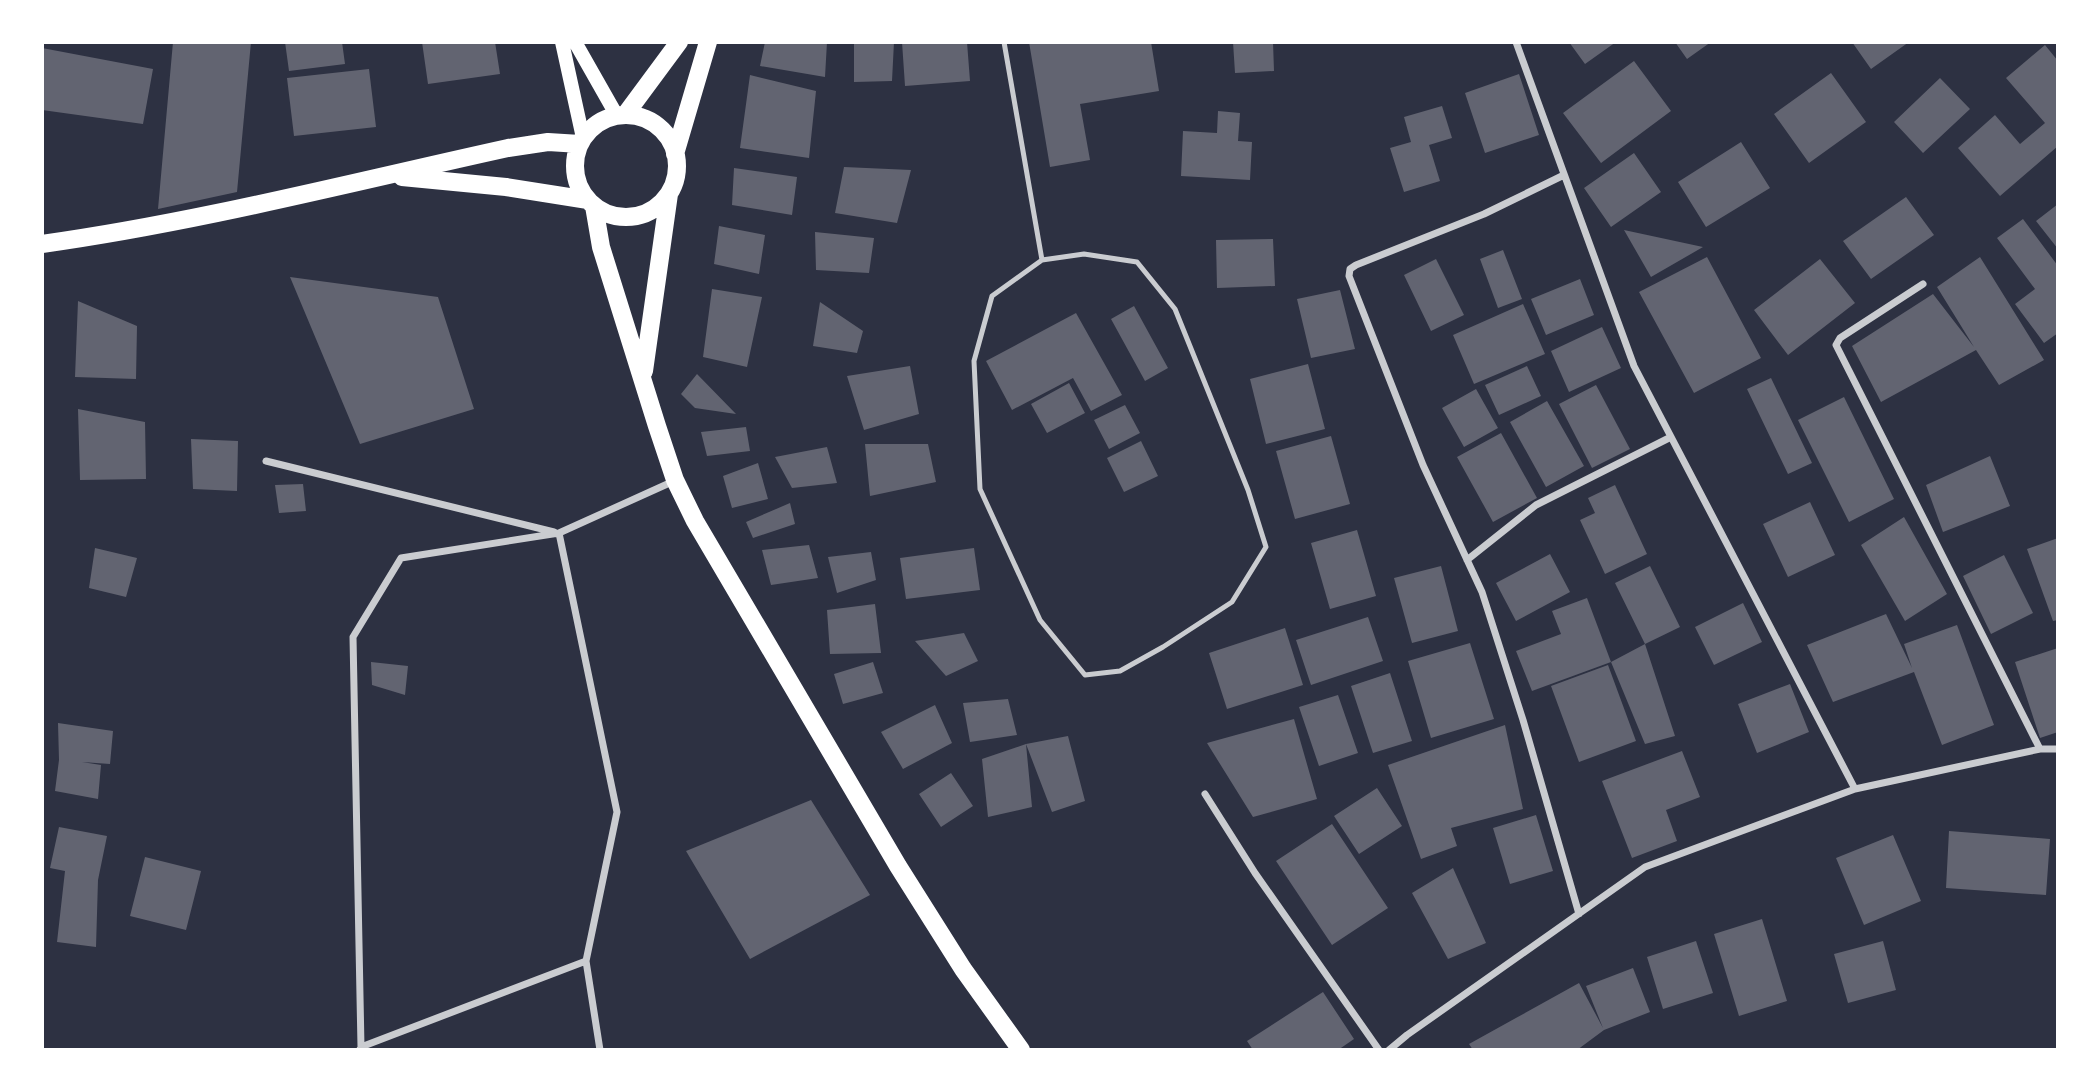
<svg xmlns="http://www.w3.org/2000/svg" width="2100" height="1092" font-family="Montserrat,sans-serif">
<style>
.building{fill:#626471}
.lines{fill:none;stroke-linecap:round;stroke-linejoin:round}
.service{stroke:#caccd0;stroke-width:5}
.minor{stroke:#caccd0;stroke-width:7}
.secondary{stroke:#fff;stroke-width:14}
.primary{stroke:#fff;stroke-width:18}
</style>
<rect width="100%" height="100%" fill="#2d3142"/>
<path class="building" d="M173,42h78l-14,150 -79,17z
M285,42h57l3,22 -56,7z
M422,42h73l5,32 -72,10z
M765,42h62l-2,35 -65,-11z
M854,42h40l-2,39 -38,1z
M902,42h65l3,39 -65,5z
M1029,42h122l8,49 -79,13 10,56 -40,7z
M1233,42h40l1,29 -39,2z
M1569,42h47l-31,22z
M1675,42h36l-24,17z
M1852,42h57l-38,27z
M2045,45l13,16v85l-58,50 -42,-48 37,-33 25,29 25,-21 -39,-45z
M42,48l111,21 -10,55 -101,-14z
M1634,61l37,50 -70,52 -38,-50z
M369,69l7,58 -82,9 -7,-58z
M1831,73l35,49 -57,41 -35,-49z
M1519,74l20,61 -54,18 -20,-60z
M750,75l66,16 -7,67 -69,-10z
M1940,78l30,31 -47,44 -29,-31z
M1442,106l10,32 -23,7 11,36 -36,11 -14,-44 21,-6 -7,-25z
M1218,111l22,2 -2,28 14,1 -2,38 -69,-4 2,-45 34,2z
M1741,142l29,46 -64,39 -28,-45z
M1634,153l27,39 -50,35 -27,-39z
M844,167l67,3 -14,53 -62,-10z
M734,168l63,9 -5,38 -60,-10z
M1906,197l28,38 -63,44 -28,-38z
M2058,204v45l-22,-28z
M2023,219l35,47v67l-14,10 -29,-39 20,-15 -38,-51z
M719,226l46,9 -6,39 -45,-10z
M1624,230l79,17 -52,30z
M815,232l59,6 -5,35 -53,-3z
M1273,239l2,47 -58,2 -1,-48z
M1503,250l19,49 -24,9 -18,-49z
M1707,257l54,101 -67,35 -55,-101z
M1980,257l64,103 -45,25 -23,-35 -95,52 -29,-56 81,-52 41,53 -37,-60z
M1436,259l28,56 -33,16 -27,-56z
M1820,259l35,44 -67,52 -34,-45z
M290,277l148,20 36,112 -114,35z
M1580,279l14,36 -48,20 -15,-36z
M712,289l50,8 -15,70 -44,-10z
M1340,290l15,59 -44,9 -14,-59z
M78,301l59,25 -1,53 -61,-2z
M820,302l43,29 -6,22 -44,-7z
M1523,304l22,50 -71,30 -21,-49z
M1134,306l34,62 -23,13 -34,-62z
M1076,313l46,82 -31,16 -18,-33 -61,32 -26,-49z
M1602,327l19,41 -52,24 -18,-41z
M1308,364l17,65 -59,15 -16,-65z
M910,366l9,48 -55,16 -17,-54z
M1527,366l14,30 -42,19 -14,-30z
M697,374l39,40 -41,-6 -14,-14z
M1771,378l41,85 -24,11 -41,-85z
M1069,383l16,30 -38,20 -16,-29z
M1596,385l34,64 -38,19 -33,-64z
M1476,389l22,39 -34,19 -22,-39z
M1844,397l50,102 -45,23 -51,-102z
M1547,401l37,65 -38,21 -36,-65z
M1125,405l15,28 -31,16 -15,-29z
M78,409l67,13 1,57 -66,1z
M746,427l4,24 -43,5 -6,-24z
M1501,433l36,65 -44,24 -36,-65z
M1331,436l19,68 -55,15 -19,-68z
M191,439l47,2 -1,50 -44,-2z
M1141,441l17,35 -34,16 -17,-34z
M865,444h63l8,38 -66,14z
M827,447l10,36 -45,5 -17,-31z
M1990,456l20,50 -67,26 -17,-47z
M758,463l10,36 -36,9 -9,-32z
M303,484l3,27 -27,2 -4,-28z
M1615,485l32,69 -42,20 -25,-54 15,-7 -7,-15z
M1810,502l25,53 -47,22 -25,-53z
M790,503l5,21 -42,14 -7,-16z
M1904,517l43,77 -42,27 -44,-76z
M1357,530l19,66 -46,13 -19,-66z
M2058,538v82l-5,1 -26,-72z
M809,545l9,33 -47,7 -9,-35z
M95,548l42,10 -11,39 -37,-9z
M974,548l6,42 -74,9 -6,-41z
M871,552l5,28 -39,13 -9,-36z
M1550,554l20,38 -54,29 -20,-38z
M2004,555l29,58 -42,21 -28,-58z
M1441,566l17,65 -46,12 -18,-65z
M1650,566l30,61 -35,17 -30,-61z
M1587,598l24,64 -79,29 -16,-40 45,-17 -9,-23z
M1743,603l19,39 -48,23 -19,-38z
M875,604l6,49 -51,1 -3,-44z
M1886,614l26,54 -8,-24 53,-19 37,100 -52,20 -28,-73 -81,30 -26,-57z
M1368,617l15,44 -72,24 -15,-45z
M1285,628l18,57 -76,24 -18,-56z
M964,633l14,28 -32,15 -31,-35z
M1470,643l24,76 -63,19 -23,-77z
M1645,644l30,92 -30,8 -34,-82z
M2058,648v84l-18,6 -25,-76z
M371,662l37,4 -3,29 -33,-10z
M873,662l10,31 -40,11 -9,-30z
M1608,665l28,76 -57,21 -28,-76z
M1390,673l22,68 -39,12 -22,-67z
M1790,684l19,48 -52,21 -19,-49z
M1338,695l20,58 -39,13 -20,-59z
M1008,699l9,36 -47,7 -7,-39z
M935,705l17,38 -49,26 -22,-37z
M1294,719l23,80 -64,18 -46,-74z
M58,723l55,8 -3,33 -28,-2 19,3 -3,34 -43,-8 4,-31z
M1505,725l18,84 -72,19 6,18 -36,13 -33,-94z
M1068,736l17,65 -33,11 -26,-68z
M1026,744l6,63 -44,10 -6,-58z
M1682,751l18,46 -34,13 11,31 -45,17 -30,-77z
M951,773l22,33 -32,21 -22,-33z
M1377,788l25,38 -43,28 -25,-38z
M811,800l59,95 -120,64 -64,-108z
M1536,815l17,56 -43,13 -17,-56z
M1332,824l56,84 -56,37 -56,-84z
M59,827l48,9 -9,44 -2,67 -39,-5 8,-71 -15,-3z
M1949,831l101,8 -4,56 -100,-7z
M1893,835l28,66 -57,24 -28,-67z
M145,857l56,14 -15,59 -56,-14z
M1453,868l33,75 -38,16 -36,-66z
M1762,919l25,82 -48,15 -25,-82z
M1696,941l17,52 -50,16 -16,-52z
M1883,941l13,49 -48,13 -14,-49z
M1633,968l17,44 -46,18 -27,20h-104l-4,-6 110,-61 24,45 -17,-42z
M1323,992l31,47 -16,11h-85l-6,-9z"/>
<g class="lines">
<path class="service" d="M1004,42l38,218
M1084,254l53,8 38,47 73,181 18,57 -34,55 -69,45 -43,24 -35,4 -45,-55 -60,-131 -6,-128 18,-65 50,-36z"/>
<path class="minor" d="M1516,42l118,324 221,423
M1564,175l-80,39 -128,51 -6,4 -1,7 74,189 59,127 41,128 56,194
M1923,284l-83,54 -4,7 204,404
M266,461l288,71
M1467,560l69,-55 135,-68
M1205,794l50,79 124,177
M361,1047l-8,-410 48,-79 158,-25
M360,1049l1,-2 225,-86
M600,1050l-14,-89 31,-149 -58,-279 115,-52
M1389,1050l18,-15 238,-168 210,-78 185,-40h18"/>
<path class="secondary" d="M562,42l21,96
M575,42l42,74"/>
<path class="primary" d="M625,115l54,-73
M575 166a51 51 0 1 1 102 0a51 51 0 1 1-102 0Z
M675,154l33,-112
M402,177l104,10 82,13
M594,206l7,41 56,179 18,54 20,41 203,345 65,103 58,81
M42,244c157,-22 311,-62 466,-96l40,-6 32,2
M644,371l25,-177"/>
</g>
<rect width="2100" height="1092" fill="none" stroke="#ffffff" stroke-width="88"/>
</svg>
